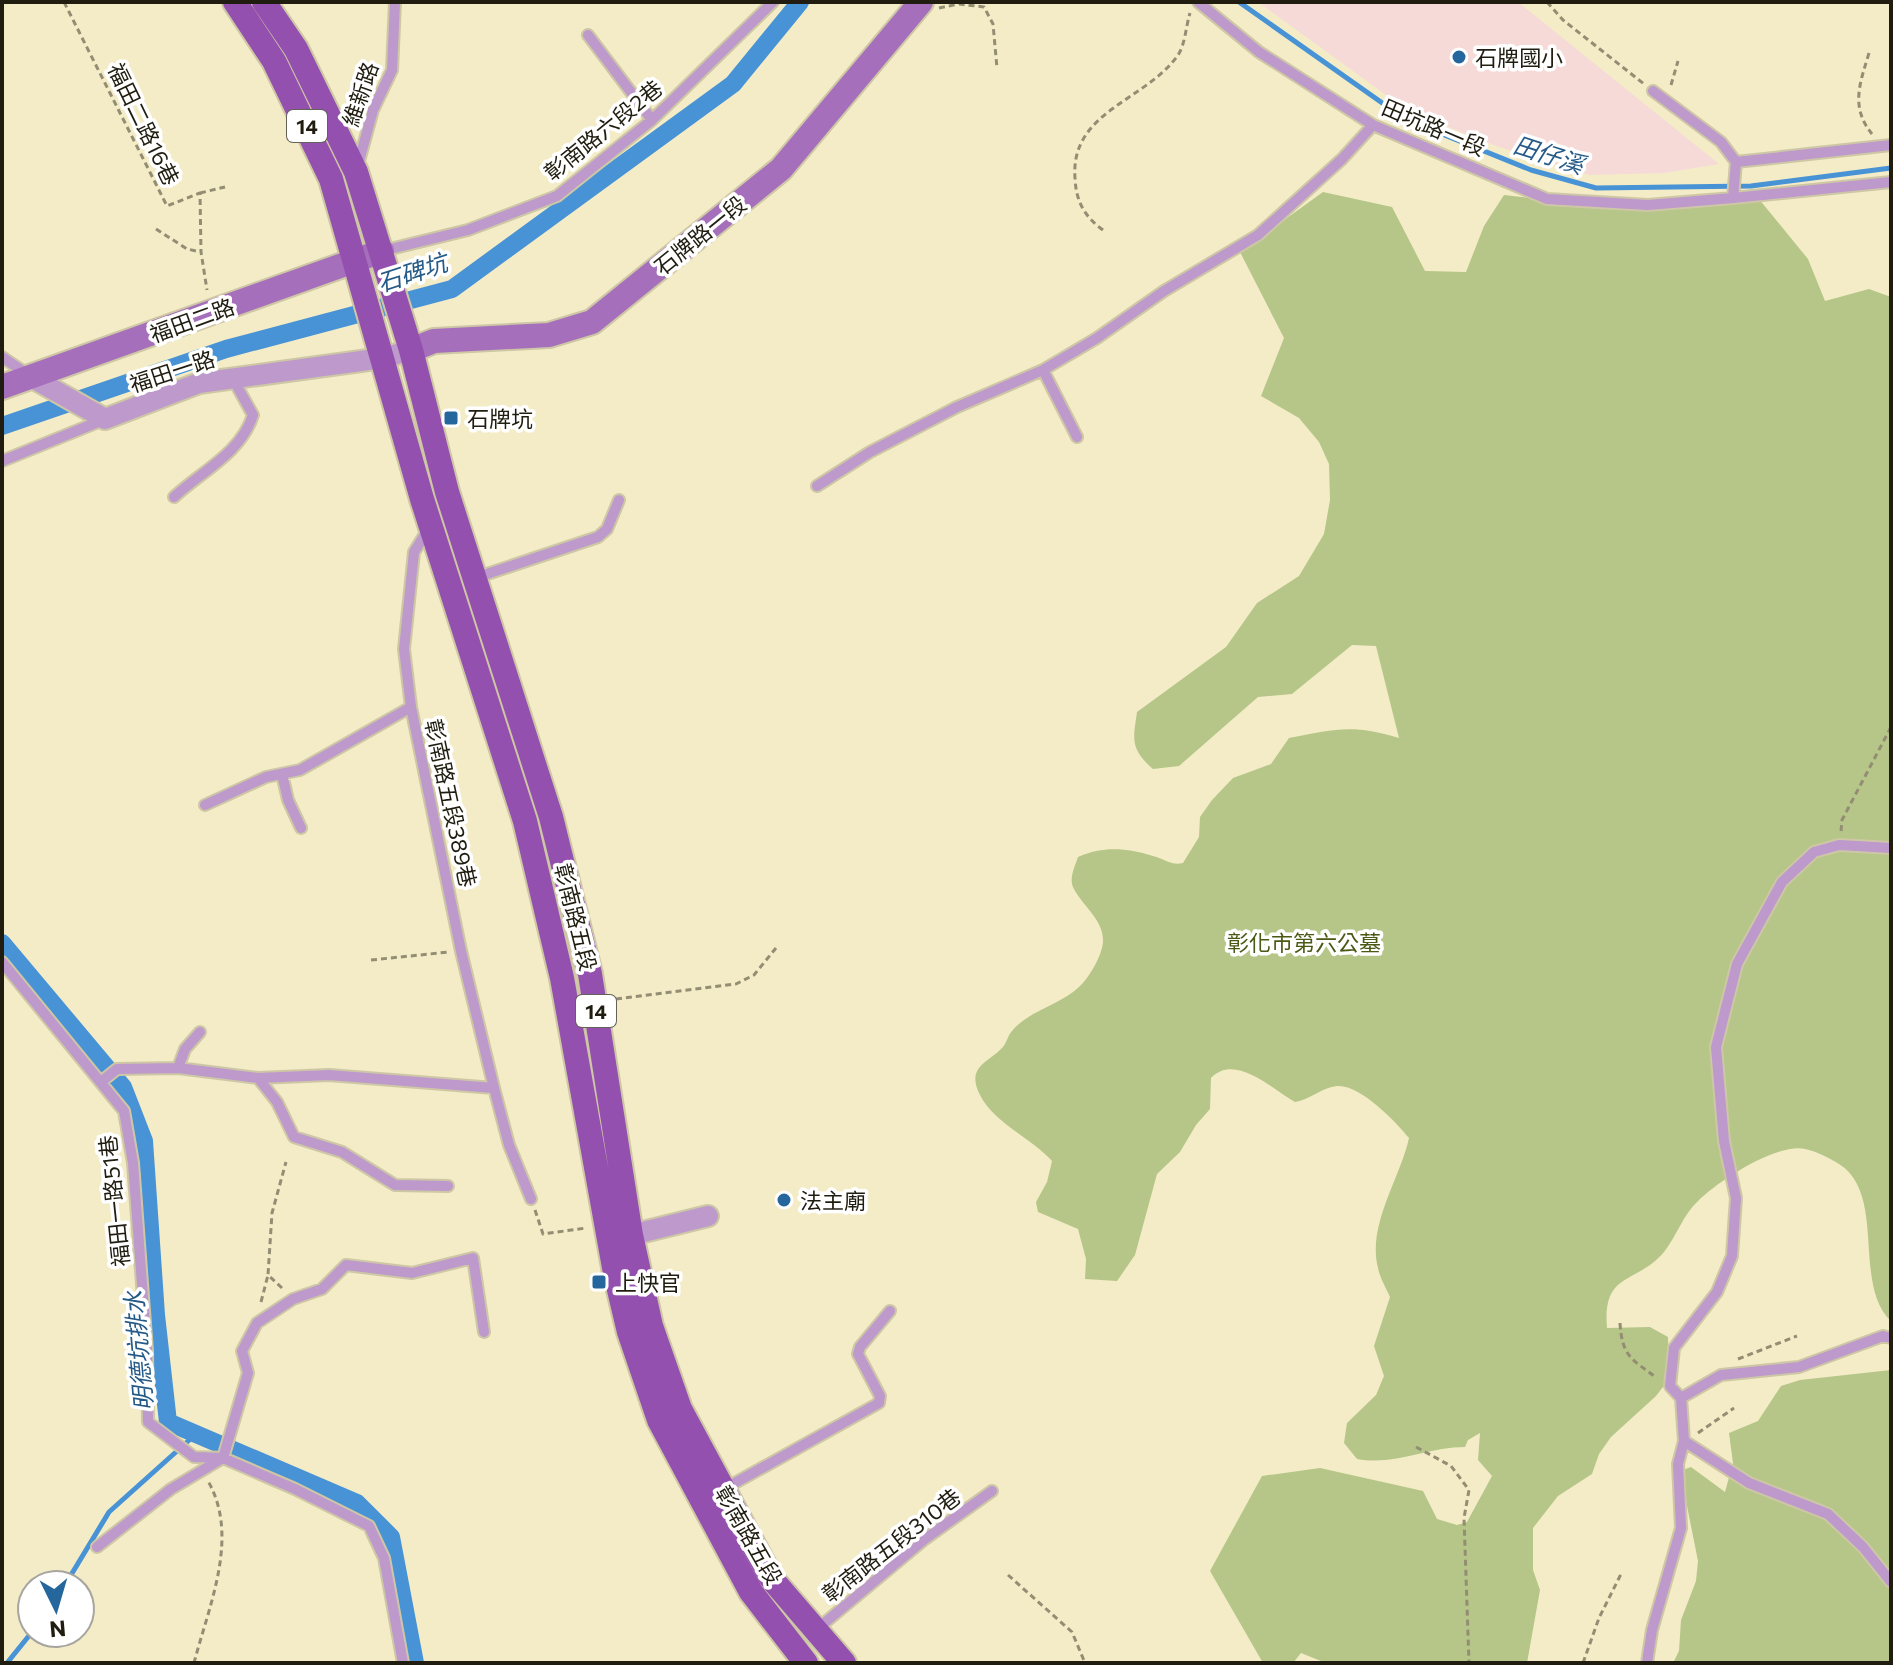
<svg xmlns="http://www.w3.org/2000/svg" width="1893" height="1665" font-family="Commissioner,'Noto Sans TC',sans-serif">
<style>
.education{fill:#f5dad8}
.green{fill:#b5c688}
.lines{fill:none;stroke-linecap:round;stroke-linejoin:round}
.stream{stroke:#4893d5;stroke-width:5}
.canal{stroke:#4893d5;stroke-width:18}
.lane-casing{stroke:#cec7a6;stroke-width:14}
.street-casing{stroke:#cec7a6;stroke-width:24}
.secondary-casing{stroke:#cec7a6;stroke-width:28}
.primary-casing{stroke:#cec7a6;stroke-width:28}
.path{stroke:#938d73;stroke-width:3;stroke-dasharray:6 4;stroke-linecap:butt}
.lane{stroke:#bd99cc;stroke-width:10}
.street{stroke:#bd99cc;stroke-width:20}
.secondary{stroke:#a66fbb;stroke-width:24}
.primary{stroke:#9450ae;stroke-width:24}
.poi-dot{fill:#25669c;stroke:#fff;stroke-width:3}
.labels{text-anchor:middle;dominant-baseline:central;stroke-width:7;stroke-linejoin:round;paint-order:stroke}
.shield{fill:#fff;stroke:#636158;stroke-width:2}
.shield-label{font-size:20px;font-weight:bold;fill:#201d10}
.poi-label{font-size:22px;fill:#201d10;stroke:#fff;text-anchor:start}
.street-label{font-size:22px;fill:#201d10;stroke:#fff}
.park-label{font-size:22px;fill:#4b5915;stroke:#fff}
.water-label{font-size:24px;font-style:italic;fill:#255a87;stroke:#fff}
</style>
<rect width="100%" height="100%" fill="#f4ecc7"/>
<path class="education" d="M1258,2h260l201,162 -55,9 -75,2 -93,-29 -88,-35z"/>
<path class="green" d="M1323,192l69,15 33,64 41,1 18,-46 20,-31 113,13 137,-15 54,66 17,42 44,-12 22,8v1024c-39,-36 -4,-127 -52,-157 -9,-6 -24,-13 -34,-15 -29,-6 -87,32 -107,52 -15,14 -22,36 -34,51 -28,33 -62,19 -57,76l43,-1 18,10 1,42 -13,17 -45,41 -12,17 -7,20 -34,22 -25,32v42l7,20 -13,73h-201l-25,-10 -8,10h-30l-53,-92 52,-95 58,-8 103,23 14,28 20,6 10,-3 25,-46 -14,-16 2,-27 -12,7 -3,7c-37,0 -71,19 -108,12l-13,-16 3,-20 29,-28 8,-19 -10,-30 16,-49c-4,-9 -10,-19 -12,-29 -11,-43 22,-89 31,-130 -13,-16 -49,-54 -72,-52 -15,1 -27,14 -42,16 -24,-14 -60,-49 -84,-24l-1,31 -14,16 -16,27 -23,22 -22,81 -18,26 -32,-2 1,-20 -8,-30 -40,-17 -2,-10 11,-20 5,-21c-21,-23 -58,-38 -72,-66 -15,-29 10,-33 23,-48 4,-5 5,-12 9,-16 16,-20 48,-26 67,-44 8,-7 19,-25 22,-36 10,-27 -19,-44 -28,-64 -4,-9 2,-21 5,-30 26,-11 48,-9 75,-1 12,3 18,10 30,7l16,-26 1,-20 12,-17 21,-22 38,-14 18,-26c47,-9 63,-14 110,0l-23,-92 -24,-1 -60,49 -34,3 -79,69 -26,3c-23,-20 -20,-29 -16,-57l89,-65 31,-44 42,-27 25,-42 6,-34 -1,-36 -10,-22 -20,-24 -38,-22 23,-58 -44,-86z
M1891,1370v293h-218l6,-12 2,-31 15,-39 2,-20 -18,-90 11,-4 34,25 8,-29 -4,-30 29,-12 23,-35 19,-6z"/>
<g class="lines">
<path class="stream" d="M1239,2l166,117 126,51 65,18 155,-2 140,-18
M65,1585l44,-73 87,-78
M7,1663l25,-31"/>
<path class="canal" d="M2,426l224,-77 226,-60 281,-205 67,-82
M2,943l121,144 21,54 12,174 12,107 189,81 34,34 24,126"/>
<defs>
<path id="lane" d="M1198,2l61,50 114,73 174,74 101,6 85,-7 3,-36 155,-17
M588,35l64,85
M1653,91l68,51 15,20
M358,165l15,-55 19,-40 3,-68
M1733,198l158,-16
M382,251l86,-21 89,-34 95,-76 121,-118
M2,357l28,19
M1043,370l34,67
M2,461l101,-41
M817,486l53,-34 87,-45 86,-37 54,-32 67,-47 94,-56 84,-76 31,-34
M174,497c28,-26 67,-44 79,-82l-20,-36
M475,578l123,-41 9,-8 12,-29
M282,774l6,26 13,28
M205,805l61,-28 34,-7 111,-63
M2,962l122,149 9,52 14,188 1,71 46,35 29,1 72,31 74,37 15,32 19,105
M178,1068l7,-19 15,-17
M258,1078l19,24 17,35 48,15 53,33 53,1
M102,1081l15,-12 61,-1 80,10 71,-3 165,13 -33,-137 -50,-244 -7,-58 10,-97 15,-24
M494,1088l15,57 22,54
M1681,1398l-11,-12 4,-38 43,-56 15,-36 4,-58 -12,-57 -8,-94 21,-83 45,-82 32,-30 25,-7 52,3
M1681,1398l40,-23 78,-8 84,-31 8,2
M1684,1441l65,42 79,31 35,33 28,35
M724,1489l155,-86 1,-7 -22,-42 2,-7 30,-36
M97,1547l74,-58 52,-31 25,-85 -6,-22 15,-28 36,-24 29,-10 24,-24 66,8 61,-15 11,74
M816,1630l109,-91 67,-48
M1647,1663l5,-33 29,-102 -3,-64 6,-23 -3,-43"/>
<path id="street" d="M31,377l74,42 94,-36 184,-25 28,-8
M619,1230l12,5 77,-19"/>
<path id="secondary" d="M411,350l23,-9 115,-6 43,-13 189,-153 140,-167
M2,387l380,-136"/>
<path id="primary" d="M235,2l39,59 57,118 91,320 103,322 37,157 53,295 14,59 30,88 92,172 55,71
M264,2l32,47 60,123 55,178 36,142 104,325 39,157 41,261 20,91 29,83 91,169 73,85"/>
</defs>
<use href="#lane" class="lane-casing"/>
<use href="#street" class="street-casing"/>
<use href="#secondary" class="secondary-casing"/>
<use href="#primary" class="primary-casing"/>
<path class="path" d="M64,2l103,204 33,-13 1,59 6,38
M1547,2l16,18 81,64
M939,8l20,-4 25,3 9,17 4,44
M1869,53c-9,30 -19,54 3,81
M1671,85l7,-24
M200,193l25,-6
M156,229l31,20 14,3
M1103,230c-18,-13 -27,-28 -28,-52 -5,-67 71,-77 103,-123 7,-10 8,-29 12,-42
M1841,831l1,-11 49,-93
M371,960l78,-8
M616,999l120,-15 18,-9 22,-27
M535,1210l8,24 43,-6
M282,1288l-14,-13 4,-62 14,-51
M261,1302l7,-27
M1620,1323c2,33 11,36 37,55
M1738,1359l59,-23
M1698,1433l36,-25
M1416,1447l35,19 18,24 -5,28 5,145
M1008,1575l64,57 13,31
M194,1663c15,-58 46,-126 14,-182
M1583,1663l16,-45 22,-44"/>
<use href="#lane" class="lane"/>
<use href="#street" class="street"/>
<use href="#secondary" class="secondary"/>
<use href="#primary" class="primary"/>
</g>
<g class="poi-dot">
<circle cx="1459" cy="57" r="8"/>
<rect x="443" y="410" width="16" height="16" rx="4"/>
<circle cx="784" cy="1200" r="8"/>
<rect x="591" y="1274" width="16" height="16" rx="4"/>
</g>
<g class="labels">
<g class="shield">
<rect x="287" y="110" width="40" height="32" rx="6"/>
<rect x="576" y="995" width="40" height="32" rx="6"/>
</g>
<g class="shield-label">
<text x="307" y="126">14</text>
<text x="596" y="1011">14</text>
</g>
<g class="poi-label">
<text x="1475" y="57">石牌國小</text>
<text x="467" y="418">石牌坑</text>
<text x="800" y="1200">法主廟</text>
<text x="615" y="1282">上快官</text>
</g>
<g class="street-label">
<text transform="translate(360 94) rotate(-71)">維新路</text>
<text transform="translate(144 124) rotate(64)">福田二路16巷</text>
<text transform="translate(1434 127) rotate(23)">田坑路一段</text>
<text transform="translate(603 130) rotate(-39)">彰南路六段2巷</text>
<text transform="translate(700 235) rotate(-39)">石牌路一段</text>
<text transform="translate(192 320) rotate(-20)">福田二路</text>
<text transform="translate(172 371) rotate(-18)">福田一路</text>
<text transform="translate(451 803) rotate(78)">彰南路五段389巷</text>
<text transform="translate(576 917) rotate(76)">彰南路五段</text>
<text transform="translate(114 1201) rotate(-96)">福田一路51巷</text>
<text transform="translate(749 1535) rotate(60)">彰南路五段</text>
<text transform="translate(891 1545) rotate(-38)">彰南路五段310巷</text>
</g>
<g class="park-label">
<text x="1304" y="942">彰化市第六公墓</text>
</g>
<g class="water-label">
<text transform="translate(1549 154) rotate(18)">田仔溪</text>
<text transform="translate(412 272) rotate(-18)">石碑坑</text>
<text transform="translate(138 1351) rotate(-95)">明德坑排水</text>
</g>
</g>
<rect width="1893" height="1665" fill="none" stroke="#201d10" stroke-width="8"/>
<g transform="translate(56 1609) rotate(175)"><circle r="38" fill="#ffffff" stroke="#a6a59f" stroke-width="2"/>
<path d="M0-6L14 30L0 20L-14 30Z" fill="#25669c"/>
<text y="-12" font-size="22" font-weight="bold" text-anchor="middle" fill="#201d10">N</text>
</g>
</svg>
